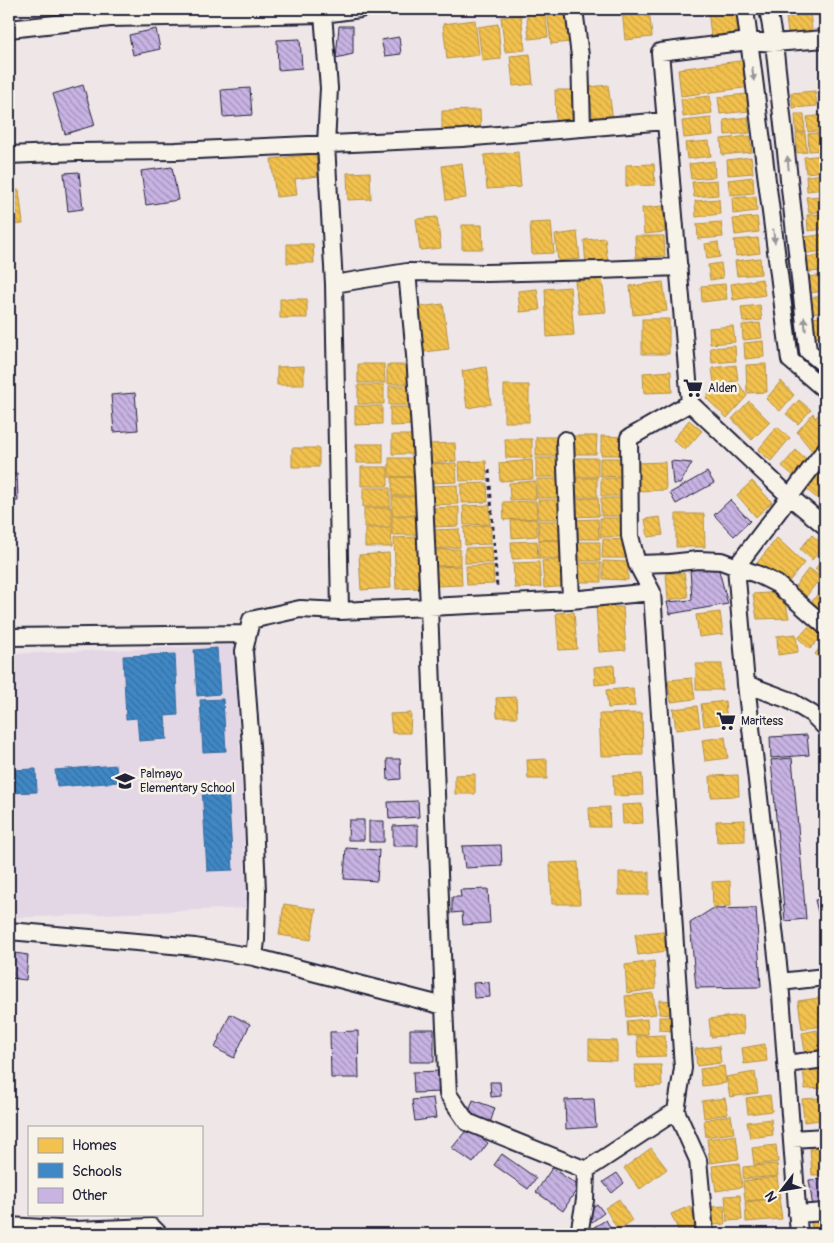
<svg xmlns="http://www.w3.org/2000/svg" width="834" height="1243" font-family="Pangolin,sans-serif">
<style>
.built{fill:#e3d7e6}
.homes{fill:url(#homes-back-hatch);stroke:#b49148}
.schools{fill:url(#schools-back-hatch);stroke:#36699c}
.building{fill:url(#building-back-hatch);stroke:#22223b}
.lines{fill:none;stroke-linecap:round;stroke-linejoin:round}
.minor-casing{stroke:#22223b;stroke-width:20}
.path{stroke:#22223b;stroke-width:3;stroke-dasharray:4 4;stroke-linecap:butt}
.minor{stroke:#f7f3e8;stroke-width:16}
.oneway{fill:#97959a}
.labels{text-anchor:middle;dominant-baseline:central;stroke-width:5;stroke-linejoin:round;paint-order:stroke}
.poi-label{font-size:12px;fill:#22223b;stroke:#f7f3e8;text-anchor:start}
</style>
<defs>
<pattern id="homes-back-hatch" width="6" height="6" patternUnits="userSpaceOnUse" patternTransform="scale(1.25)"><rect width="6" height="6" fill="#f2c14e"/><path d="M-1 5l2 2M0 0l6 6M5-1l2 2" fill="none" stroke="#cfa645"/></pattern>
<pattern id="schools-back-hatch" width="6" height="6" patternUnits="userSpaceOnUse" patternTransform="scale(1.25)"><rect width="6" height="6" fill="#3f88c5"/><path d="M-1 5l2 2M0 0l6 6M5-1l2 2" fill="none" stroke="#346fa1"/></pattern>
<pattern id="building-back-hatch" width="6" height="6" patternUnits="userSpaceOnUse" patternTransform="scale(1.25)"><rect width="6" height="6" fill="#c8b3e3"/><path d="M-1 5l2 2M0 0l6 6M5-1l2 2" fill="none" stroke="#a291b9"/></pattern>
</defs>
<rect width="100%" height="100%" fill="#eee6e7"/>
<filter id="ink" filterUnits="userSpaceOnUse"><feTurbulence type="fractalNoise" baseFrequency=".02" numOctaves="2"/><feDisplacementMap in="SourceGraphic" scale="10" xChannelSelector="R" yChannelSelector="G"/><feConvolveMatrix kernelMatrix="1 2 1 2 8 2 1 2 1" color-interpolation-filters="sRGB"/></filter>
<g filter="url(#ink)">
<path class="built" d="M235,645l12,263 -238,10v-264z"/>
<path class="homes" d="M526,9h19l3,28 -19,2z
M558,9h8l4,33 -19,2 -4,-34z
M622,9h27l3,28 -27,3z
M708,9h27l3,24 -27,4z
M818,9h7v24h-4z
M810,12l3,27 -24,2 -3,-24z
M521,15l4,35 -20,2 -4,-35z
M475,20l4,35 -32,4 -4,-35z
M498,24l3,35 -19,2 -4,-34z
M530,54l3,30 -20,2 -3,-30z
M747,60l4,27 -70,9 -3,-27z
M608,85l5,35 -20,2 -4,-35z
M555,90h20l1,34 -20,1z
M815,91l2,15 -24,2 -2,-15z
M747,94l2,17 -29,3 -2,-17z
M710,96l2,17 -29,4 -2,-18z
M480,110l1,24 -39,1v-24z
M795,114h9l1,18h-9z
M825,115v15l-17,2 -1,-15z
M748,117l2,16 -25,2 -1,-15z
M711,118l2,17 -29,3 -2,-17z
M825,132v18l-16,1 -1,-17z
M796,133h9l2,19 -10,1z
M750,136l2,16 -30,3 -1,-16z
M709,141l2,15 -24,3 -2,-16z
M518,152l3,35 -34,2 -3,-34z
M316,154l2,22 -23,3 2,16 -21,2 -5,-38z
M825,155v16l-19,2 -2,-16z
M751,157l2,16 -25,2 -1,-15z
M714,161l1,16 -24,2 -2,-15z
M462,163l4,35 -20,2 -4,-34z
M654,164l1,21 -29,1v-21z
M370,172l1,27 -23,1 -1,-27z
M825,174v15l-18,2 -1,-15z
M753,177l1,16 -24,2 -2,-15z
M717,180l1,15 -24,2 -2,-15z
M19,190l4,34 -14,1v-34z
M756,196l1,15 -24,3 -1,-16z
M825,196v15l-16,2 -3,-16z
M719,199l1,15 -24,3 -1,-16z
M663,206l2,26 -21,2 -2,-26z
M825,214v15l-17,2 -1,-16z
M437,217l4,31 -21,2 -4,-31z
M757,217l2,15 -24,3 -2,-16z
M551,222l3,31 -22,1 -2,-31z
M721,222l2,15 -25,2 -1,-15z
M462,225h20l1,24h-21z
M577,232l3,27 -22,2 -3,-26z
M825,234v17l-18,2 -2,-16z
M635,236h29l1,20 -29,2z
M605,238l3,26 -22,2 -2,-26z
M758,238l2,15 -24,3 -2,-16z
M718,242l2,15 -13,2 -2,-15z
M287,244h26l1,19h-27z
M825,255v16l-18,1 -2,-15z
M760,258l1,16 -24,2 -2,-15z
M721,263l2,15 -13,2 -2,-15z
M825,275v16l-16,2 -1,-16z
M602,278l4,34 -27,2 -4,-33z
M762,279l3,16 -32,5 -2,-16z
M663,282l4,29 -34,4 -3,-29z
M725,284l2,15 -25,3 -1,-16z
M570,287l4,48 -27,2 -2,-48z
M537,289l3,21 -20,2 -2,-21z
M825,296v16l-16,1 -2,-15z
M280,299h27v19h-27z
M443,304l6,45 -25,3 -6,-45z
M760,305l2,15 -19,2 -2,-15z
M825,316v20l-16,3 -3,-20z
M642,319h27v35h-27z
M760,323l2,15 -19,2 -1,-15z
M733,326l2,16 -25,2 -1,-16z
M763,341l1,16 -19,2 -1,-16z
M735,346l1,15 -24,2 -2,-15z
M358,364h26l1,19h-27z
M766,364l1,28 -20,1 -1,-28z
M387,365h27v19h-27z
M736,365l2,16 -24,2 -2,-15z
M304,366v19h-27v-18z
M486,367l5,37 -24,4 -5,-37z
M671,371l1,21 -28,1 -1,-20z
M781,381l13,14 -14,16 -14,-12z
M739,384l8,12 -20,22 -21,-20 7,-13z
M358,385h26v19h-26z
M504,385h25v37h-25z
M389,386h27v19h-27z
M799,400l12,10 -13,14 -12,-10z
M749,401l21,21 -18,18 -20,-21z
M355,406h27v18l-27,1z
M390,407h26v18l-26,1z
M813,413l2,5 3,-3 7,7v16l-12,14 -16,-20z
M689,420l13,11 -17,19 -12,-10z
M777,427l13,11 -19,23 -13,-11z
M392,435h26v19h-26z
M572,436h25l-1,18h-24z
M601,436l25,1v18h-25z
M536,437h27v19h-27z
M505,439h27v19h-26z
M455,443l1,18 -27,2 -1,-19z
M356,444h27v19h-27z
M292,448h27v19h-27z
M796,450l13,11 -14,16 -13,-11z
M389,458h27v19h-27z
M536,458h27v19h-27z
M571,458h27v19h-27z
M600,458h25v19l-25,-1z
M532,460l1,19 -33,2 -1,-18z
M486,461l1,19 -27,1 -1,-19z
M665,462l1,28 -30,1 -1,-28z
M456,463l1,19 -26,1 -1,-19z
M820,464l5,4v35l-1,1 -23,-19z
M361,467h27v19h-27z
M392,477h27v19h-27z
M570,478h27v19h-26z
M601,478h25v18h-25z
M537,479h27v19h-27z
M535,481l1,18 -26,1 -1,-17z
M752,481l20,21 -16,15 -19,-22z
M487,483l1,19 -27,1v-19z
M457,485l1,19 -27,1 -1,-19z
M363,488h27v19h-27z
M392,497h27l1,18h-28z
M598,498l1,18 -28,1 -1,-18z
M601,498h25v18h-25z
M538,500h27v19h-27z
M536,501l1,17 -33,2 -1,-18z
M490,505v19l-26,1 -1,-19z
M459,507v19l-26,1 -1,-19z
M364,508h27v19h-27z
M676,514h28l1,33h-29z
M392,516h27v19h-27z
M660,517l3,18 -15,2 -3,-18z
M600,518h27v19h-27z
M537,519v17l-25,2 -1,-18z
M598,519l1,20h-27l-1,-19z
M538,521h27v19h-26z
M491,525v19l-26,1 -1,-18z
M365,528h26l1,19h-27z
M459,529l1,18 -27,2 -1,-19z
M812,535l12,11 -12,14 -12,-11z
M417,537l2,51 -23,1 -2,-51z
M777,538l27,25 -17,21 -9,-11 -5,3 -16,-13z
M603,539l24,1 1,18h-26z
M539,540h27v19h-27z
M537,541l1,17 -26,1 -1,-17z
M573,542h27v19h-27z
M492,547l1,16h-28v-15z
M460,549v16l-25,1 -2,-16z
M389,553l2,35 -30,2 -2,-35z
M825,556v21l-10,-8z
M567,559l2,27 -25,2 -2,-27z
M603,561l25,1v18l-25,-1z
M539,562l2,25 -26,1 -2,-25z
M575,563h26v19h-27z
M493,565l1,19 -27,1 -1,-19z
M461,566l1,19 -27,1 -1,-19z
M809,568l12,9 -16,21 -12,-9z
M666,573h18l4,24 -20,3z
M825,584v25l-3,3 -11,-9z
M783,592l6,26 -32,1 -4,-25z
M612,600l2,7h9l3,43 -27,2 -3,-47z
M574,612l3,37 -18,1 -3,-37z
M720,612l3,22 -24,3 -3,-22z
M811,624l12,11 -13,14 -12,-11z
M796,634l2,18 -20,3 -1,-19z
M825,641v22l-10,-9z
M696,664h26v26h-26z
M614,665l1,18 -20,2 -1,-18z
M692,678l3,21 -24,3 -3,-22z
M633,688l2,18 -27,2 -2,-18z
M516,697l1,20h-20l-1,-19z
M725,701l2,22 -23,3 -3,-22z
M697,706l3,21 -24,3 -3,-21z
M411,713l-1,20h-18l-2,-19z
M642,713l1,42 -42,1 -2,-42z
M725,737l3,21 -23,3 -3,-21z
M547,759v20h-19l-1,-19z
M475,774v20h-20v-19z
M642,774l1,21 -29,1 -1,-21z
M738,775l1,21 -28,1 -1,-21z
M642,804l1,19 -20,1 -1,-19z
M609,807l1,20h-20l-1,-19z
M745,820v21l-28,1 -1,-21z
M578,862l2,42h-28l-2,-41z
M619,872h30v23h-30z
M730,881l1,25 -18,1 -1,-25z
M284,904l32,5 -5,31 -32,-5z
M663,931l3,20 -28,4 -3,-21z
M654,961l2,28 -29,4 -2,-28z
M653,993l3,21 -29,3 -2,-21z
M819,998l4,28 -21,3 -4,-28z
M659,1000l14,1v14l-14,-1z
M743,1015l1,19 -33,3 -2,-18z
M659,1017h14v14l-14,-1z
M647,1019l1,15 -20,2 -1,-15z
M817,1030l4,19 -16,3 -3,-19z
M665,1035l1,21 -28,1 -1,-21z
M589,1040l28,1v20l-28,-1z
M765,1044l2,17 -23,3 -2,-16z
M719,1046l2,17 -24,3 -2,-17z
M825,1064v24l-20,1 -2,-22z
M635,1065h26l1,21 -26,1z
M724,1066l2,17 -24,3 -2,-17z
M755,1072l3,21 -28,4 -4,-20z
M770,1095l2,16 -24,3 -2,-16z
M725,1098l3,16 -24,4 -2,-17z
M819,1098l2,22 -17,2 -2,-23z
M731,1115l3,18 -28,4 -2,-17z
M771,1119l2,16 -23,3 -3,-16z
M736,1135l3,24 -29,4 -3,-24z
M776,1145l2,17 -24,3 -2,-17z
M825,1146v29h-13l-2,-28z
M651,1148l16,21 -27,20 -16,-21z
M739,1163l3,24 -26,4 -4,-25z
M777,1164l1,12 -35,3v-12z
M777,1177l3,21 -35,3 -2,-20z
M740,1195l2,25 -15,1 -2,-25z
M779,1198l3,21 -36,3 -1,-20z
M619,1199l13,22 -14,9 -13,-22z
M690,1206l9,24 -8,4h-11l-9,-20z
M724,1206l1,18 -13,1 -1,-18z
M825,1220v14h-13l-1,-13z
M655,1230l1,4h-13z"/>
<path class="schools" d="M217,648l3,46 -23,2 -3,-46z
M175,654l3,61 -13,1 2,23 -28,2 -2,-23 -11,1 -3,-63z
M223,699l3,52 -23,1 -3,-52z
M116,765l2,17 -61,5 -2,-17z
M36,769l1,23 -28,1v-23z
M228,787l5,83 -26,1 -5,-83z"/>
<path class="building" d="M339,26h14v28l-17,4z
M156,29l4,20 -27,6 -4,-20z
M399,37l2,17 -16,2 -4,-16z
M300,39l2,29 -24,2 -1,-30z
M83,85l12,40 -30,9 -12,-40z
M250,88l2,27 -29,2 -2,-27z
M172,167l6,33 -32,5 -5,-34z
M79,172l4,37 -15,2 -4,-38z
M825,346v16l-13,-9z
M135,393l3,37 -24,2 -3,-37z
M671,461l21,2 -12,21h-7z
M707,472l7,11 -38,21 -6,-11z
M17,473l1,28h-9v-27z
M730,500l20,21 -16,15 -20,-21z
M718,567l10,37 -58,10 -3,-12 25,-2 -2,-31z
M807,735l2,20 -38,3 -1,-21z
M792,758l14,161 -21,2 -14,-161z
M387,759h13l1,20 -13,1z
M418,801l1,16 -30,2 -1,-17z
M349,820h15v20h-16z
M369,821h15v21h-15z
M418,825v21h-25v-20z
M501,845l1,21 -37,2 -3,-22z
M346,848l33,2 -2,31 -33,-2z
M488,889l2,34 -27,2 -1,-13 -10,1v-16h9l-1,-7z
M825,898v21l-5,1 -5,-20z
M756,908l5,79 -65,1 -6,-65 22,-14z
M9,952l19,3 -2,25 -17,-2z
M489,982l1,15 -16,1 -1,-15z
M230,1014l20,10 -16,34 -19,-10z
M410,1029h24v33h-24z
M358,1031l1,47h-28l-1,-46z
M441,1071v21l-27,1 -1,-21z
M490,1082h10l1,14 -10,1z
M433,1098l3,20 -21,3 -3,-21z
M594,1099l2,28 -30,2 -1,-29z
M473,1100l22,8 -5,15 -22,-8z
M468,1128l20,15 -15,20 -21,-15z
M502,1154l34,24 -8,11 -34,-24z
M552,1168l27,18 -16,25 -27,-19z
M617,1173l7,10 -12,10 -9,-11z
M825,1179v28l-12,1 -4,-28z
M597,1204l7,9 -12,9 -7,-9z
M606,1220l8,14h-15l-5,-7z"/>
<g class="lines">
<defs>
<path id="minor" d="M574,9l6,47 2,72
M745,9l45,351 35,30
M768,9l6,34 34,308 17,14
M323,14l6,74 -3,56 8,140 6,327
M9,29l101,-11 213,-4 37,-5
M825,39l-51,4 -25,-2 -89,11 30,351 99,93 36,30
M9,155l68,-3 99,-1 286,-13 203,-17
M679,267l-80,3 -112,3 -80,-1 8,83 8,121 6,131 15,399 4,88 19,28 119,48 90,-59 7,-43 -31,-476 -15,-28 33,-1 28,-3 23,1 38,14 18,9 48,42
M334,284l73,-12
M565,440l6,160
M637,564l-7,-28 -1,-98 61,-35
M9,637l239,-3
M746,684l43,16 23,14 13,13
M9,931l186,16 59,10 190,49
M254,957l2,-17 1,-49 -6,-145 -7,-95 7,-31 49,-11 40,2 89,-4 142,-7 81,-8
M780,982l45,-5
M786,1064l39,-5
M676,1111l22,49 7,74
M792,1139l33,-2
M797,1214l28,-2
M9,1226l67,4 76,-3 7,7
M579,1234l6,-34 1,-30
M799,1234l-19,-252 -34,-298 -10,-117 89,-117"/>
</defs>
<use href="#minor" class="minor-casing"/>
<path class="path" d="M489,470l8,118"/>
<use href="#minor" class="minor"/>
</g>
<defs><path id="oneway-solid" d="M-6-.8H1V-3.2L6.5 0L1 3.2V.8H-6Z" transform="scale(1.25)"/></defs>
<g class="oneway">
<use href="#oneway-solid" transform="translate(753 74) rotate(83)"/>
<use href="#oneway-solid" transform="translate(788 163) rotate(-96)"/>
<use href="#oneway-solid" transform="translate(774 236) rotate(83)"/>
<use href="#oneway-solid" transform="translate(805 324) rotate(-96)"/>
</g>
</g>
<defs>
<symbol id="supermarket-bare" viewBox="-9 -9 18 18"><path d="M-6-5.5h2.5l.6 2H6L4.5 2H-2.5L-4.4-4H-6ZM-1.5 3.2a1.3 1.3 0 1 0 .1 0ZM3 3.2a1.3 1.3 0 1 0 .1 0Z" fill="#22223b" stroke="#f7f3e8" stroke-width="2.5" paint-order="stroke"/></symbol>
<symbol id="school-bare" viewBox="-9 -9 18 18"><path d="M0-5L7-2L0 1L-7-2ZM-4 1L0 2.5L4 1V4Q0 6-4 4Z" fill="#22223b" stroke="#f7f3e8" stroke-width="2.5" paint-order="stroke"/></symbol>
</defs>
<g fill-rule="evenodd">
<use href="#supermarket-bare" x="679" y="374" width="28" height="28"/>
<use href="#supermarket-bare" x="712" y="707" width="28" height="28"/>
<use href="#school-bare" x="111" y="767" width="28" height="28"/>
</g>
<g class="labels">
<g class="poi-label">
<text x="708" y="388">Alden</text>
<text x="741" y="721">Maritess</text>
<text x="140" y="774">Palmayo<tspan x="140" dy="14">Elementary School</tspan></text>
</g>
</g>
<rect width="834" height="1243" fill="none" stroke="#f7f3e8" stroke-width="30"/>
<rect x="15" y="15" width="804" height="1213" fill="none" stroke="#22223b" stroke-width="2" filter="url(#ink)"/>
<rect x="28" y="1126" width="175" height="90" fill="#f7f3e8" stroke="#a29fa3"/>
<rect x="38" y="1138" width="25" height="15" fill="#f2c14e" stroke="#a29fa3"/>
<text x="72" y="1150" font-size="15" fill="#22223b">Homes</text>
<rect x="38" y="1163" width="25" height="15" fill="#3f88c5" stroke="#a29fa3"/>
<text x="72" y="1176" font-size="15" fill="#22223b">Schools</text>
<rect x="38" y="1188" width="25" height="15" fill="#c8b3e3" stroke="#a29fa3"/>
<text x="72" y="1200" font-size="15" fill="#22223b">Other</text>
<g transform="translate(782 1190) rotate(239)" stroke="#f7f3e8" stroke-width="4" paint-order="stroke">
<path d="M0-4L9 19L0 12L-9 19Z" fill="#22223b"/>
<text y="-8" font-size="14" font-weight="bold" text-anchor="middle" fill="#22223b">N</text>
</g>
</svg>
